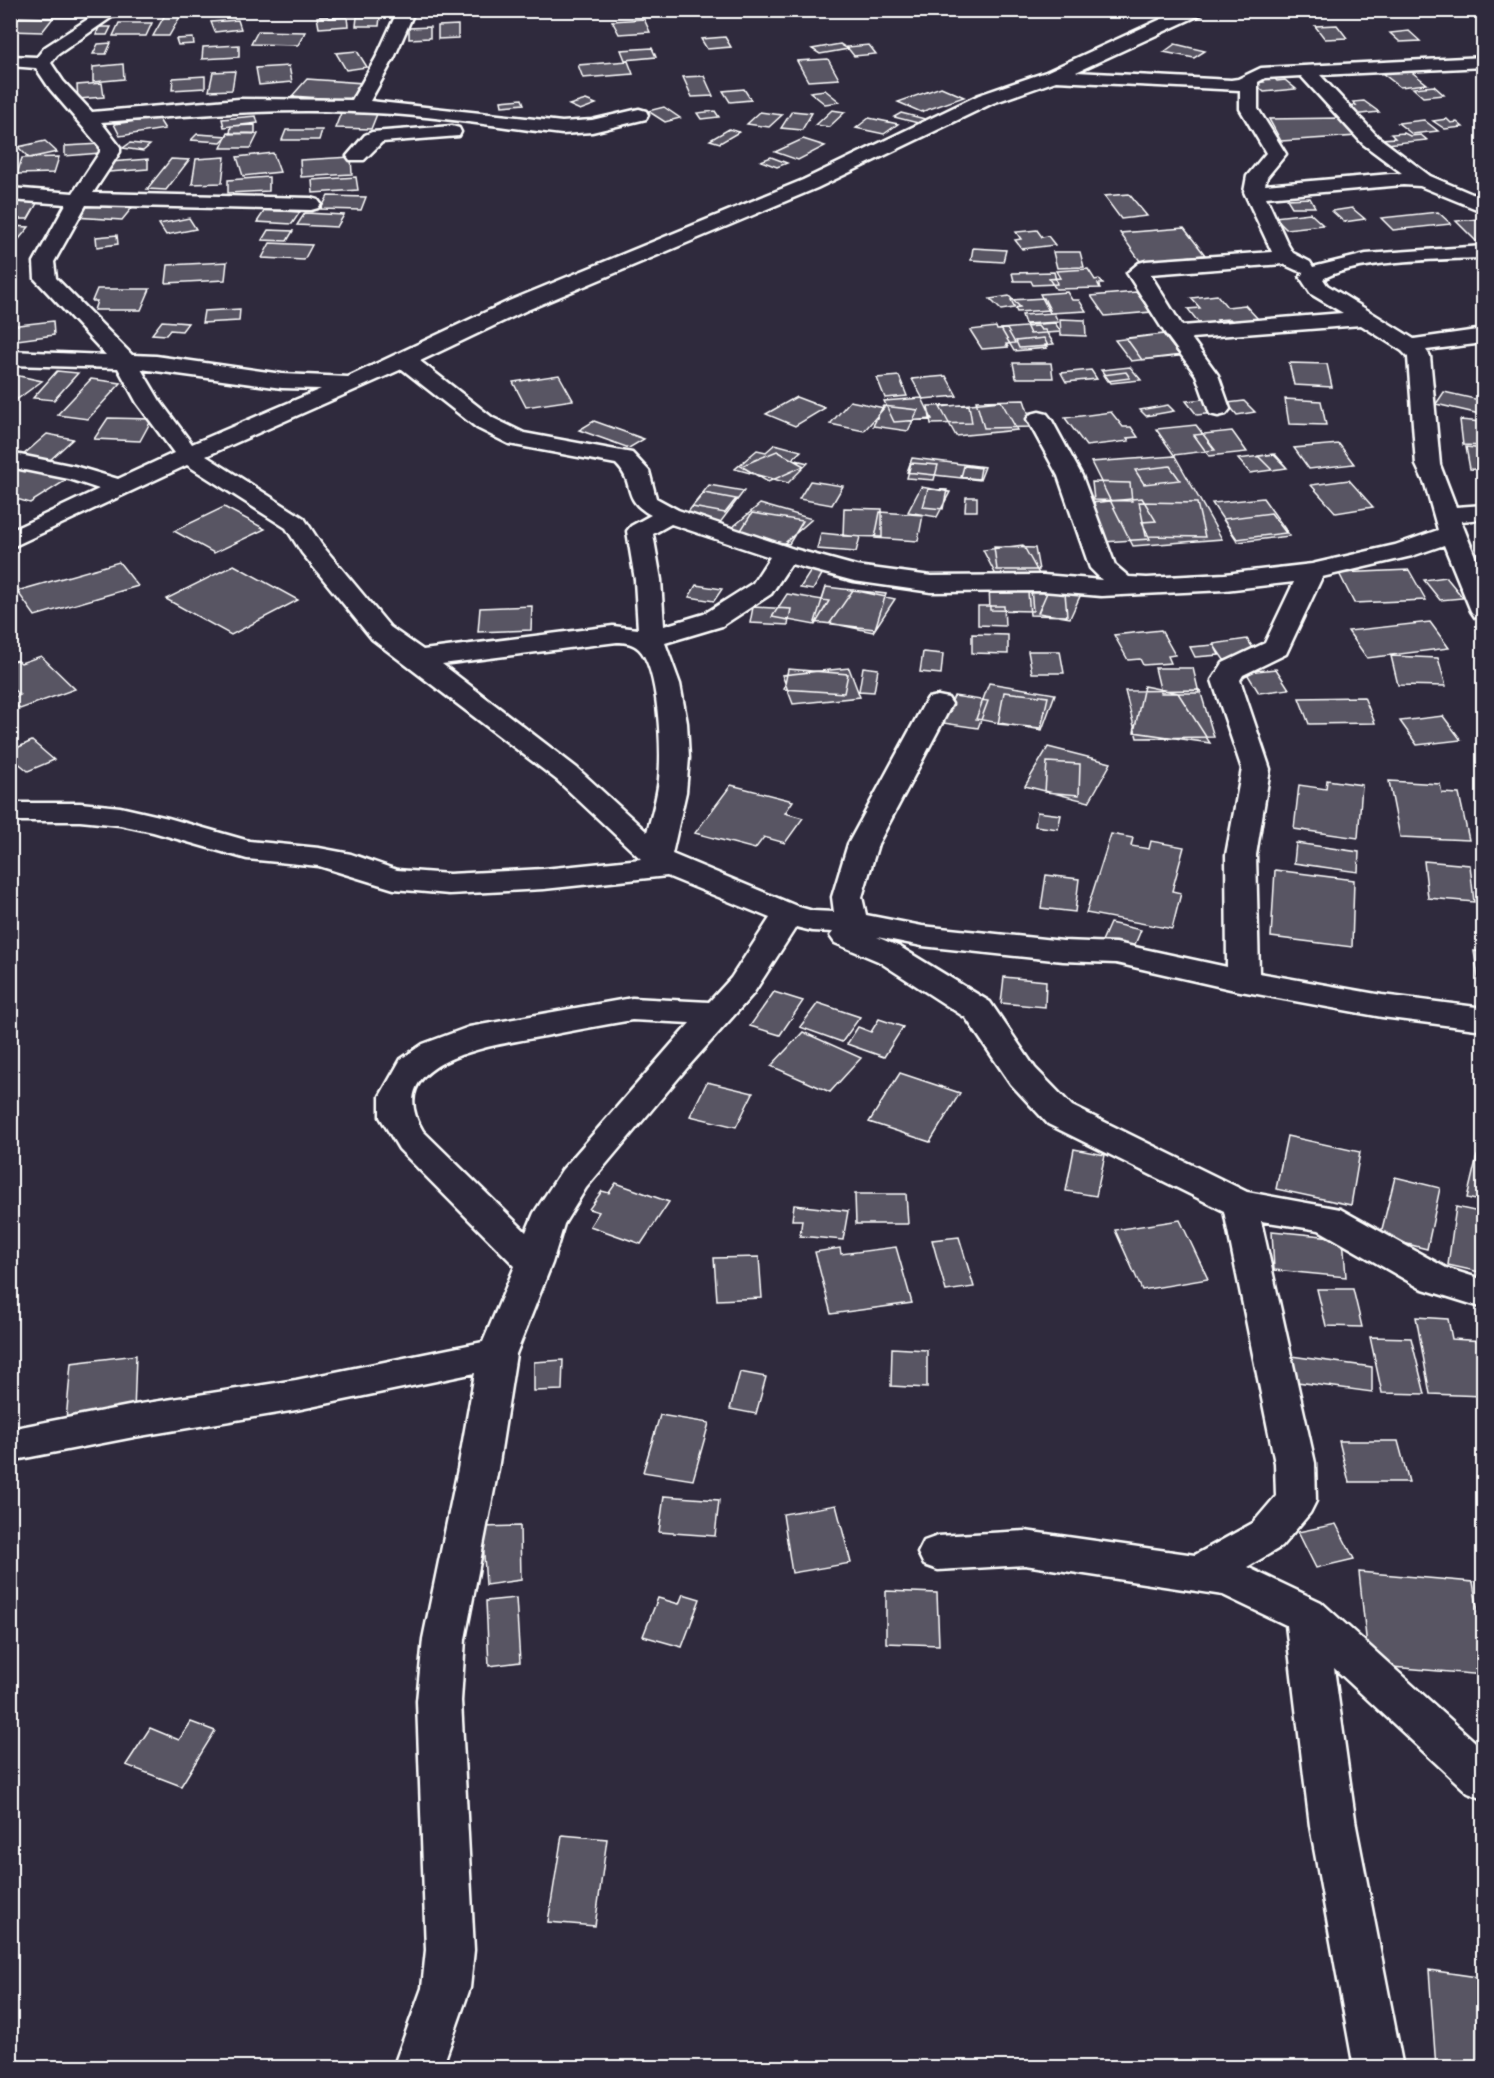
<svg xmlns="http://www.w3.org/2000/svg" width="1494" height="2078" font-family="Pangolin,sans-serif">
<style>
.building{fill:#595564;stroke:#fff;stroke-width:1.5}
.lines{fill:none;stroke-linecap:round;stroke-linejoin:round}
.street-casing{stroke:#fff;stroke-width:5}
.street{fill:#2f2a3d;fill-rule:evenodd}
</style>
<rect width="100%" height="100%" fill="#2f2a3d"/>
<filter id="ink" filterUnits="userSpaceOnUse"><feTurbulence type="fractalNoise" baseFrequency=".0167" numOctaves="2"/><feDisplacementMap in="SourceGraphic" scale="12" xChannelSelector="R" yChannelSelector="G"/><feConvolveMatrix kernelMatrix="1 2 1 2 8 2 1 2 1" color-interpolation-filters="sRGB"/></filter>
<g filter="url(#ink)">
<path class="building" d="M58,10h33l-3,7h-33z
M165,15h16l-12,21h-16z
M328,16l1,2 18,-1 1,9 -29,2 -2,-11z
M16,17l37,1 -11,14 -32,-1v-7z
M357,17h23l-1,9h-23z
M644,19l6,13 -31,2 -7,-13z
M238,20l3,9 -26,3 -4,-10z
M119,23h33l-6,13h-33z
M458,25v13l-20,1v-13z
M1337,25l10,13 -22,1 -10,-13z
M99,27h12l-4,8h-11z
M430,27v11l-21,1v-11z
M258,31l47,1 -7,13 -47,-1z
M1409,31l11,10 -20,1 -10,-9z
M725,37l6,10 -24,2 -6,-10z
M193,38l1,6 -16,1 -2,-6z
M111,43l-5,11h-13l5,-10z
M840,44l8,5 -28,5 -8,-5z
M1175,44l30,7 -11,7 -30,-6z
M239,45v12l-37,2 1,-12z
M869,45l7,9 -22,2 -7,-9z
M652,48l4,9 -31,3 -4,-10z
M357,51l10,16 -21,3 -10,-17z
M828,59l11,20 -31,2 -11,-20z
M628,61l5,13 -50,4 -5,-13z
M123,64l1,15 -31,3v-15z
M289,66l3,16 -33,3 -3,-17z
M1409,70l18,14 -27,3 -18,-14z
M235,71l-3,19 -23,1 4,-19z
M205,76v12l-33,2 1,-12z
M704,76l9,20 -21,1 -9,-20z
M1273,77l4,4 8,-1 11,9 -32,3 -10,-9 10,-1 -4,-4z
M307,79l56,4 -14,17 -57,-4z
M102,83l2,14 -26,2 -1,-14z
M1434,86l10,9 -21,2 -10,-9z
M941,87l23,10 -43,15 -23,-10z
M744,89l7,11 -21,2 -7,-11z
M825,90l15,12 -15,2 -15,-12z
M522,99l2,5 -22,2 -1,-5z
M586,100l10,4 -16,6 -11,-5z
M1364,101l15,11 -27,3 -10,-9 14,-1 -3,-3z
M664,107l16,11 -15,4 -17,-11z
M832,110l13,2 -16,15 -13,-2z
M715,111l4,6 -18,2 -4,-6z
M792,111l20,2 -10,17 -21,-2z
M760,112l22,3 -13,12 -22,-3z
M341,113l36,1 -6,15 -36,-1z
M901,113l24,6 -7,4 -24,-6z
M256,116l2,7 -34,4 -2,-8z
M158,118l7,11 -45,7 -6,-12z
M869,118l29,6 -14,10 -28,-6z
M1343,118l14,18 -76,5 -12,-22z
M1447,119l4,4 6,-1 6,5 -18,2 -12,-8z
M1424,120l14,11 -26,3 -14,-11z
M255,125v8l-25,1 1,-8z
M729,129l10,3 -19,11 -10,-3z
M286,130h36l-3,10h-37z
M228,133l30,1 -7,14h-30z
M1404,133l6,3 11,-1 6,5 -41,4 -5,-5 14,-1 -4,-4z
M197,134l30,2 -6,6 -30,-2z
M803,139l22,7 -27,14 -23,-8z
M45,141l12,11 -28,6 -11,-11z
M130,143l20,2 -7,6 -20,-3z
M101,144l-1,9 -35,3v-10z
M273,153l7,19 -37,4 -6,-19z
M59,157l-5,16 -37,1 5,-16z
M225,157l-3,26 -30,1 4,-25z
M351,157l1,17 -51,3 -1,-17z
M771,157l16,6 -10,4 -16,-6z
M148,159v10l-39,3 1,-10z
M171,159l18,1 -23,30 -19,-1z
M269,177v14l-41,2v-13z
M356,177l2,13 -45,3 -1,-13z
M1129,194l18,22 -26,3 -17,-23z
M328,196l38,1 -5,13 -40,-1z
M10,198h30l-12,21h-18z
M1310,198l5,9h-23l-5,-8z
M88,200l48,3 -14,17 -48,-3z
M1352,208l13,11 -21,3 -12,-11z
M265,210l35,2 -8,12 -35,-2z
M1438,212l13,12 -58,6 -12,-12z
M305,213l39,2 -7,12 -40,-2z
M1310,213l13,12 -37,4 -12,-12z
M189,218l7,11 -30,6 -7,-11z
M1479,219l5,5v16l-8,1 -20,-20z
M10,226l19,1 -19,23z
M1184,228l21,27 -65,6 -20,-28z
M268,230l25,1 -6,10 -25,-1z
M1037,230l5,7 6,-1 7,9 -33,4 -7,-9 6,-1 -5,-7z
M117,235l1,9 -21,3 -1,-10z
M270,243l42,2 -8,15 -42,-2z
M973,248l33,2 -3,12 -32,-2z
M1053,252h27l4,15 -27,1z
M227,262l-2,18 -59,3 2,-18z
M1088,269l7,11 4,-1 4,5h-5l2,4 -44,1 -7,-10 11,-1 -4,-7z
M1054,272l3,12 -24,1 -2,-4h-17l-2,-8z
M97,289h53l-9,21h-47l3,-9h-5z
M1067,292l5,8h7l7,11 -36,2 -10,-19z
M1136,292l15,20 -46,4 -14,-20z
M1217,295l10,12 18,-2 14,15 -25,3 -4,-4 -13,1 4,5 -19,2 -14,-18 12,-1 -9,-10z
M1009,296l11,11 -19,3 -11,-11z
M1044,298l6,12 -33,2 -6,-12z
M240,309l-1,12 -37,2 2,-12z
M1054,313l4,9 -33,2 -3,-9z
M1060,319l25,1 1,16 -25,-1z
M53,321l1,14 -44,6v-15z
M162,321l26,2 -6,8 -12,-1 -4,5 -14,-1z
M1055,323l6,9 -31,2 -4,-9z
M1038,326l3,4h4l9,14 -9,1 2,3 -33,3 -13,-22z
M996,327l1,3 10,-1 8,14 -9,1 2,3 -26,2 -12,-19z
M1173,333l17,21 -59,7 -16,-21z
M1163,334l17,22 -38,4 -16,-22z
M1044,338l4,8 -29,2 -3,-7z
M1013,363h38l2,15h-37z
M1289,363l38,1 5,23 -38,-2z
M1130,367l11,13 -30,3 -10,-13z
M1091,370l6,9 -31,3 -5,-9z
M57,371l21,2 -24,27 -21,-2z
M1126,372l4,6 -23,3 -4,-6z
M10,374l32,7 -30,22z
M559,375l14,25 -47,7 -13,-25z
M899,376l8,20 -22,2 -8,-20z
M946,376l11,20 -34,3 -11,-20z
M91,379l30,4 -33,36 -31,-4z
M1444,392l40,9v14l-48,-11z
M796,397l29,11 -30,18 -29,-12z
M922,398l10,21 -38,3 -10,-21z
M1203,399l12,14 -18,2 -11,-14z
M1285,399l36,2 5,24 -37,-1z
M1024,400l9,27 -49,1 -8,-27z
M850,401l34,7 -20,23 -34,-7z
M1001,401l16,29 -61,6 -16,-29z
M1244,401l11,11 -18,3 -10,-12z
M969,405l3,18 -41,1 -3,-18z
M1168,405l6,6 -28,5 -6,-6z
M883,406l35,4 -10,21 -35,-5z
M1111,412l12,15h8l7,10 -11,1 2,3 -43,5 -21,-28z
M108,418l44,1 -12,22 -46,-2z
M1460,420l22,2 2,24 -21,-1z
M594,421l50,18 -15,9 -50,-18z
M1196,425l19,25 -41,5 -18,-26z
M1232,431l15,21 -38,4 -15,-21z
M47,434l26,5 -23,21 -27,-5z
M775,444l26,7 -9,8 16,4 -20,20 -53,-14 22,-19 9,2z
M1339,444l15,20 -45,5 -15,-21z
M1466,447l18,2v21l-14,-1z
M777,451l27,15 -36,16 -27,-16z
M1273,454l14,14 -15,2 -14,-14z
M1275,454l12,14 -37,5 -12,-14z
M1175,456l47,83 -89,7 -42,-84z
M912,458l73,9 -5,13 -73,-8z
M911,463l27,2 -4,15 -27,-2z
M26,465l42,14 -38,24 -20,-6v-22z
M964,466l17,2 -2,11 -18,-2z
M1170,466l10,14 -36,4 -9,-14z
M1349,480l24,27 -37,6 -25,-28z
M810,481l33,5 -11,19 -33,-6z
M1092,482l38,1 2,18 -38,-1z
M709,485l35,6 -25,33 -35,-7z
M921,487l29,5 -13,25 -29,-5z
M928,489l19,1 -4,19 -20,-2z
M704,493l32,6 -11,14 -33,-6z
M966,497h11v14h-12z
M1142,498l14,23 -14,1 8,17 -47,3 -12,-26 6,-1 -7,-12z
M1263,498l27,38 -52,6 -26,-39z
M1139,502l58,1 8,34 -59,-1z
M760,504l52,15 -33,29 -52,-16z
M224,507l41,22 -51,24 -40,-22z
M844,508l38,1v28l-39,-1z
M880,512l43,3 -5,26 -43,-3z
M752,513l51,8 -14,23 -51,-9z
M1271,513l15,20 -49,6 -14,-20z
M821,533l39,4 -4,15 -39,-3z
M1023,545l16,29 -41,5 -15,-29z
M994,547l41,1 4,22h-42z
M119,562l19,24 -103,30 -18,-25z
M234,565l64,35 -67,35 -65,-36z
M812,569l12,2 -11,19 -13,-2z
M1409,570l17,30 -72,3 -15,-30z
M1446,577l17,21 -23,2 -16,-20z
M696,585l26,4 -8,12 -25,-4z
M989,586l42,2 2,23 -43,-1z
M826,587l60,7 -11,35 -60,-7z
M1049,588l32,6 -11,24 -32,-5z
M853,590l42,9 -22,33 -43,-9z
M1028,592l37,1 2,23 -37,-1z
M787,594l42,7 -14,24 -43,-8z
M532,606l-1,24 -53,2 2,-24z
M978,606h26l1,20 -27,-1z
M753,607l38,2 -3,16 -38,-2z
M1430,622l19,26 -82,10 -19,-27z
M1161,630l14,25 -7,1 3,7 -28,2 -3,-6 -12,1 -14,-25z
M972,634l36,1v19l-36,-1z
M1247,639l11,16 -34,5 -11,-16z
M1214,645l5,10 -24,2 -5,-10z
M1028,651h32l4,22h-32z
M923,652l20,2 -2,20 -21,-2z
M41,656l34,33 -55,20 -10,-9 10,-5 -6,-5 -4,1v-29l7,-2 4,3z
M1391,656l47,2 8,28 -48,-1z
M863,667l15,2 -4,23 -15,-1z
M849,668l11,29 -67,7 -11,-29z
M1155,668h38l6,25h-38z
M788,669l60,5 -4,19 -60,-4z
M1276,669l13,20 -30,4 -13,-21z
M989,683l66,11 -13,36 -66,-11z
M1144,686l34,7 32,50 -76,-11z
M1200,690l14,47 -77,1 -12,-47z
M1004,692l44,5 -7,31 -43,-4z
M954,696l34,5 -10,27 -35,-5z
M1364,697l11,26 -66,1 -10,-26z
M1443,716l18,24 -44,5 -17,-24z
M32,741l22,19 -26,11 -18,-15v-5z
M1048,747l63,16 -22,39 -64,-16z
M1047,762l33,2 -1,31 -34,-3z
M1327,780l35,5 -4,53 -64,-9 5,-44 27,4z
M1389,781l51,3 2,9 17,1 10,46 -69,-3z
M731,785l62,16 -8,12 18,5 -18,25 -21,-6 -9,12 -60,-16z
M1037,812l24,3 -3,14 -23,-3z
M1111,834l22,4 -2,8 18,3 2,-8 33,6 -12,44 9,2 -9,36 -86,-16z
M1296,843l63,9 -1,20 -64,-9z
M1424,861l46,4 4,37 -46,-4z
M1275,870l79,10 -2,67 -81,-10z
M1046,875l33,4 -4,33 -34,-4z
M1110,923l31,7 -8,19 -31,-8z
M1474,951l10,1v33l-5,-1z
M1004,977l42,4 -1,26 -44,-4z
M774,992l29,9 -23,34 -30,-9z
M818,1003l42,14 -18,25 -42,-15z
M879,1019l24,8 -19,30 -37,-13 11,-17 13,5z
M803,1032l58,26 -31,34 -59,-26z
M900,1073l60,20 -30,49 -61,-20z
M707,1082l46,11 -17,34 -46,-11z
M1287,1136l73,16 -9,53 -75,-16z
M1074,1149l31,6 -9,41 -30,-5z
M1477,1156l7,1v45l-17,-4z
M1395,1177l45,11 -13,61 -47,-12z
M616,1183l53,19 -28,42 -51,-18 9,-14 -10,-3 13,-18 7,2z
M855,1194h51l2,30h-52z
M794,1205l54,6 -5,29 -43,-4 2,-16h-10z
M1456,1207l28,6v60l-36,-8z
M1180,1220l28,59 -66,11 -27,-60z
M1272,1231l71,7 3,39 -72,-7z
M959,1237l15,50 -28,4 -14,-51z
M896,1247l16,56 -81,11 -16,-62 25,-4 1,6z
M759,1257l3,41 -45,2 -3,-42z
M1317,1289h36l9,38 -36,-1z
M1416,1317l32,2 4,20 32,2v55l-54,-2z
M1370,1337l41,1 14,56 -43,-1z
M892,1348l35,2v38l-36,-2z
M136,1355l-2,58 -68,8 5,-58z
M1291,1356l81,11v25l-82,-11z
M563,1360l-1,30 -28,1v-29z
M740,1372l26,5 -10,37 -26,-5z
M660,1415l49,8 -16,57 -50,-8z
M1339,1441h59l11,41h-60z
M664,1496l55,4 -4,36 -56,-4z
M836,1505l15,58 -59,10 -9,-59z
M1336,1524l18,35 -38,9 -18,-36z
M520,1526l1,54 -35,5 -4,-58z
M1359,1572l114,10 11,66v27l-115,-10z
M886,1591l51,2 2,52 -53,-2z
M683,1594l17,5 -18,48 -39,-11 15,-38 21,6z
M516,1598l4,64 -31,4 -3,-65z
M191,1722l24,9 -34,55 -55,-21 24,-37 29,12z
M562,1835l45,4 -12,87 -47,-4z
M1429,1970l55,8v90h-48z"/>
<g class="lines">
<defs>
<path id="street" d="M102,10h20l-65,45 -6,8 12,18 29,31 147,-13 113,1 24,-42 22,-48h17l-21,48 -24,43 192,21 30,-2 47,-11 7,2 2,4 -2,4 -54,13 -30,2c-62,-7 -124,-18 -187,-21 -92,-6 -182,2 -274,9l19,25v5l-27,41 218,5 7,2 3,4 -3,4 -7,2 -225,-5 -32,57 2,16 76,77 24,1 126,18 66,3 161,-76 294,-121 176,-85 67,-23 135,-62h23l-2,4 -126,58 155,8 7,-1 23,-11 223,-11v10l-164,8 57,61 53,40 54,23v13l-64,-26 -17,-1 -137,12 22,48 5,8 17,9 3,5 53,-13 118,-8v12c-40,1 -129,2 -161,21l4,6 87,54 70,-10v14l-58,7 4,6 10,109 16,42 28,-2v14l-23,2 23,58v40l-9,-2 -4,-6 -27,-66 -32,11 -90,21 -36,77 -43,21 -3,5 30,89 -14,86 3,118 123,22 102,13v22l-102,-13 -147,-27 -119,-27 -53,-2 -141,-15 -45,-9 23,10 90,55 45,66 37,38 175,86 93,17 106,59 38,12v28l-64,-20 -101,-58 -58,-9 54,242 1,38 -6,12 -29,34 -34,20 74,35 163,148v49l-16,-6 -134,-125 22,158 47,242h-49l-44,-242 -24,-201 -63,-30 -198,-30 -87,5 -14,-5 -6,-12 6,-12 14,-5 87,-5 170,24 58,-32 23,-27 -1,-33 -51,-252 -176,-87 -37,-40 -45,-66 -88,-57 -43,-18 -5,-7 3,-4 -21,-1 -16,-4 -43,67 -67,75 -100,119 -22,36 -12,39 -36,91 -18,115 -33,170 -4,62 13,249 -4,38 -28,80h-49l29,-80 4,-38 -9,-249 6,-62 35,-170 17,-96 -179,37 -162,27 -124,24v-32l124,-24 162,-25 187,-38 32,-76 -116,-117 -19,-32v-21l21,-37 22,-15 46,-17 163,-29 77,4 22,-24 39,-60 -103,-42 -123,13 -95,5 -55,-5 -75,-23 -72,-7 -94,-27 -33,-7 -40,-4h-70v-18h70l40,4 48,11 81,23 70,7 32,6 46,16 52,4 95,-5 97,-10 -84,-79 -185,-141 -70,-86 -16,-25 -99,-63 -177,83v-17l89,-42 -30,-10 -59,-12v-14l64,13 44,13 56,-26 -37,-50 -19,-35 -108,-3v-14l96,4 -71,-76 -1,-17 32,-58 -56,-4v-12l63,5 27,-41v-5l-50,-58 -14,-21 -26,-2v-10l27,1 8,-10zM1301,76l62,68 39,29 -137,12 2,-8 19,-23 -28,-45v-27l7,-4zM1056,81l184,9v19l26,44 -19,23 -3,16 28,60 -126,9 -7,2 -12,10 38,60 31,42 14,39 8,2 8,-2 4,-5 -12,-34 -27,-37 170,-13 41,26 6,6 8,108 9,19 13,46 -43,15 -83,19 -87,10 -78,4 -18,-1 -14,-12 -33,-89 -31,-57 -4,-5 -8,-2 -8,2 -4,5 31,57 32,92 12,12 -59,-5 -112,1 -75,-10 -62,-17 -116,-39 -22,-12 -7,-27 -17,-18 -108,-20 -31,-15 -73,-57 105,-50 292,-123 176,-85zM1283,264l13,6 8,2 -4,5 11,17 32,19 -161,13 -32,-52zM141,369l141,19 39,1 -129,55 -32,-43zM402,369l75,59 32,16 107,20c21,21 4,34 35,51l-20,11 -4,5 8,49 3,49 -25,-3 -190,24 -33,-23 -69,-83 -17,-26 -98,-62zM671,524l99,33 -17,26 -49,31 -40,12 -3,-46 -8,-46zM791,564l63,17 77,11 112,-1 58,5 124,-6 69,-8 -29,61 -42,20 -11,17 30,89 -16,86 1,112 -111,-24 -53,-2 -141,-15 -56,-11 -4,-18 16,-53 74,-140 -4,-6 -10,-2 -10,2 -4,6 -76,140 -16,53 2,15 -21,-1 -14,-4 -127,-53 14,-62 3,-34 -2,-35 -7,-39 -15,-41 57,-17 49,-32zM617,642c8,0 16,1 22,7 20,19 23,102 20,130 -2,18 -7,36 -12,53l-70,-64 -135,-104zM632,1020l58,3 -128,147 -28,43 -8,19 -103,-101c-45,-73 78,-87 122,-95 29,-6 58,-11 87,-16z
M452,126l7,2 2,4 -2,4 -77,6 -18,18h-14l-3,-4 18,-21 7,-3z"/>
</defs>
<use href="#street" class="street-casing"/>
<use href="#street" class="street"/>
</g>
</g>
<rect width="1494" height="2078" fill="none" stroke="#2f2a3d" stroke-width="36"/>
<rect x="18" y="18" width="1458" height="2042" fill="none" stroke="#fff" stroke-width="2" filter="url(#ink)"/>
</svg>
